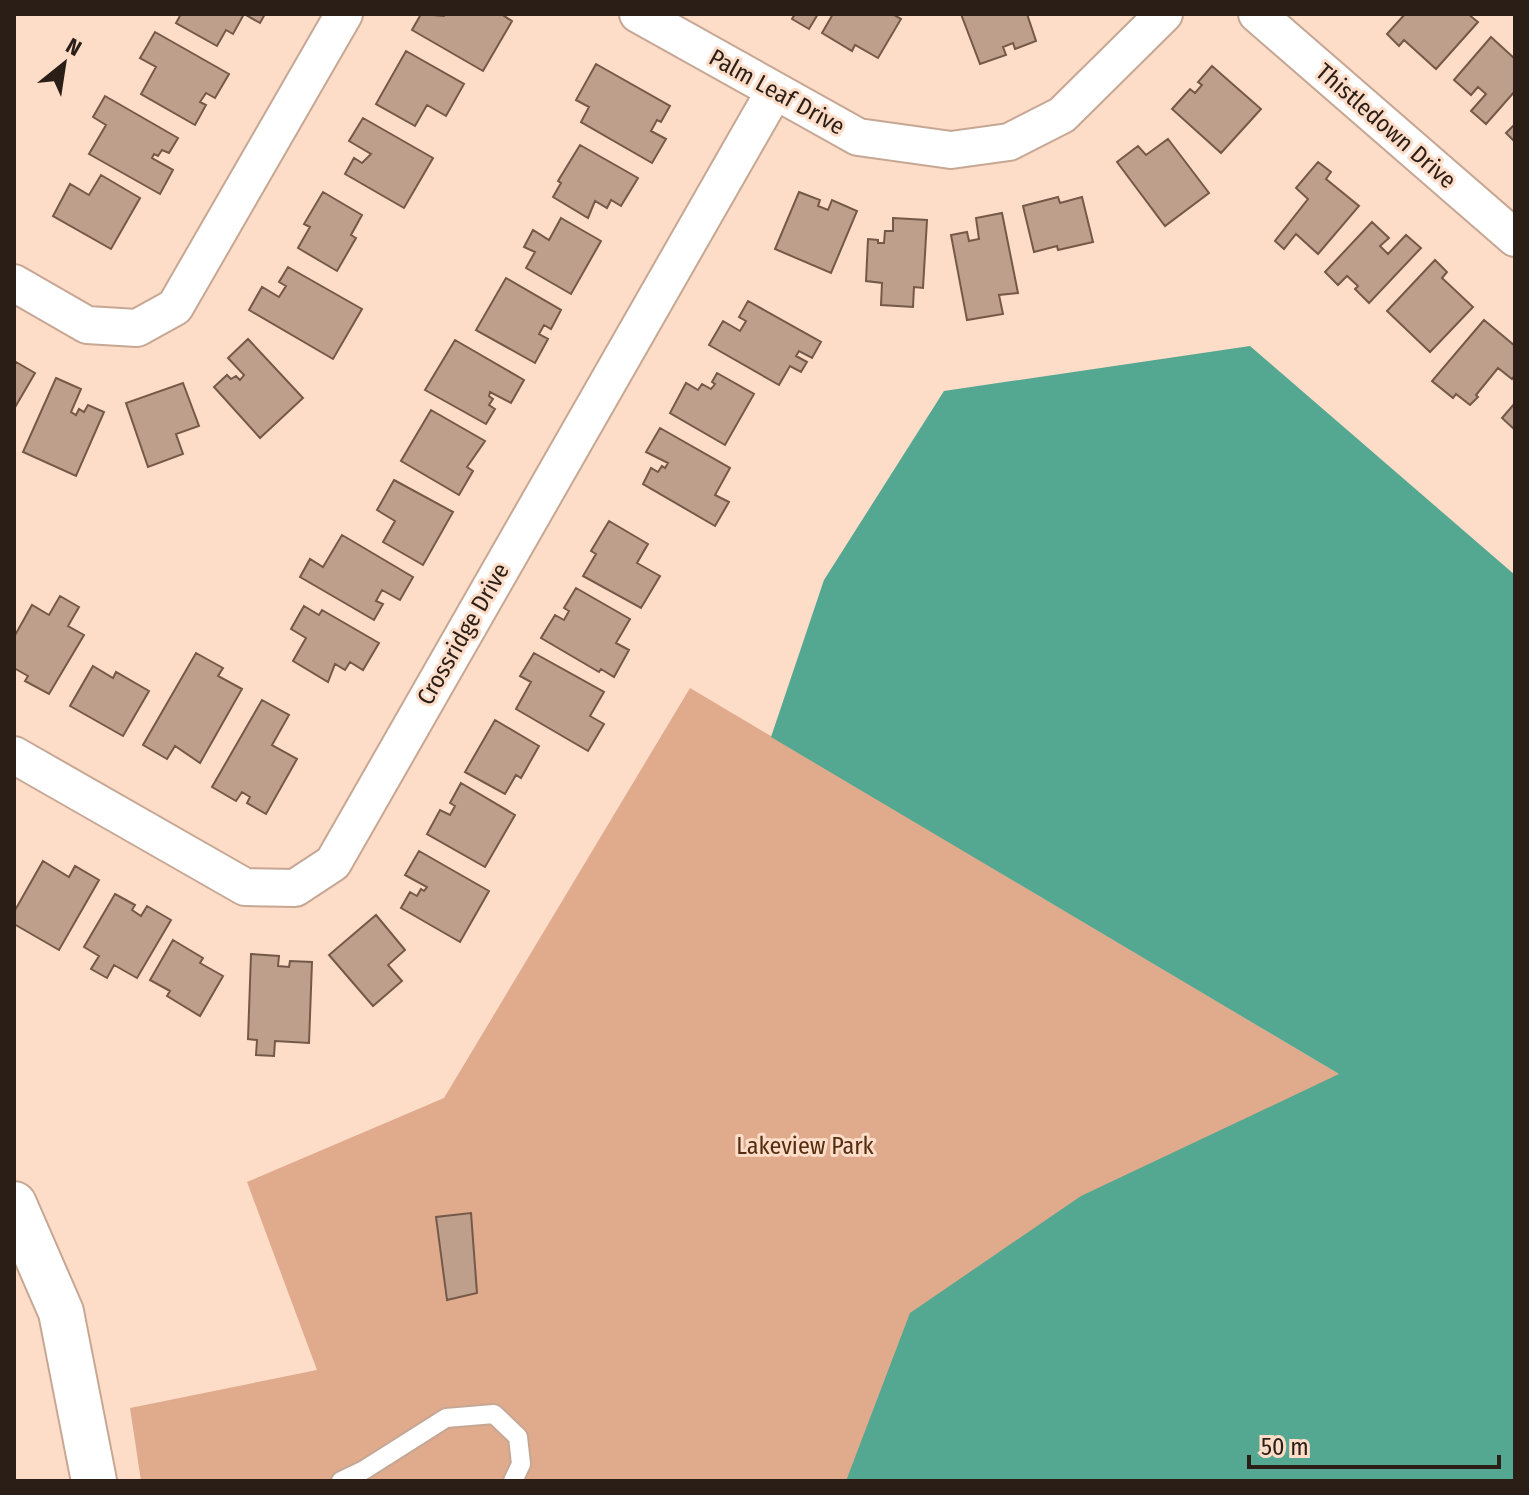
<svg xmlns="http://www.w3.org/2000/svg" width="1529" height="1495" font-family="'Fira Sans Condensed',sans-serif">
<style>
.green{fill:#dfab8c}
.water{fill:#54a790}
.building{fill:#be9f8c;stroke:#755948;stroke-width:2}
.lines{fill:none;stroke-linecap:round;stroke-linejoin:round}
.lane-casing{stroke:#c6a794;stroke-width:22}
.street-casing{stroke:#c6a794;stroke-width:40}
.secondary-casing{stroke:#c6a794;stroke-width:48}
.lane{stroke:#fff;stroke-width:18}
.street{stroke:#fff;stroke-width:36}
.secondary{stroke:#fff;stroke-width:44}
.labels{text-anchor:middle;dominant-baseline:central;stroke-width:6;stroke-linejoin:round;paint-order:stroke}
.street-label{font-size:24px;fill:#2a1e17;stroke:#fddcc8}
.park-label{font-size:24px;fill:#542c10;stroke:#fddcc8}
</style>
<rect width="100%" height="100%" fill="#fddcc8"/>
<path class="green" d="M690,688l649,386 -230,407h-968l-11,-73 187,-38 -70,-188 197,-84z"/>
<path class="water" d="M1250,346l265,229v906h-669l64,-168 171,-117 258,-122 -568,-337 53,-157 120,-189z"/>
<path class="building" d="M181,14h84l-5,9 -16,-9 -11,20 -7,-4 -9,16 -41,-23z
M421,14l23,2 2,-2h55l11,7 -29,50 -71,-41z
M795,14h23l-9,15 -17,-10z
M833,14h59l9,5 -23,39 -23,-13 -3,6 -30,-18z
M961,14h66l9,27 -21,8 -2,-6 -10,4 3,8 -26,9z
M1405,14h63l10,8 -42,47 -32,-29 -5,6 -12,-12z
M155,32l74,42 -14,24 -9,-5 -6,9 6,3 -11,20 -54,-31 15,-27 -16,-9z
M1491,37l24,22v32l-29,33 -15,-13 15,-17 -8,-7 -7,8 -17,-15z
M406,51l58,33 -18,32 -19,-11 -12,21 -39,-22z
M596,64l74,42 -9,16 -4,-2 -6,11 15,8 -14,24 -71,-41 8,-15 -13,-7z
M1212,66l49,43 -40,44 -49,-44 18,-20 5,4 7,-8 -4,-3z
M105,96l73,42 -9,15 -7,-3 -4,6 -4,-2 -2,4 21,12 -13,24 -71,-40 17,-29 -13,-8z
M363,118l70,40 -29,50 -59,-34 9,-16 8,5 9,-9 -22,-13z
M1515,124v18l-9,-9z
M1168,139l41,54 -44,33 -48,-64 21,-16 8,9z
M580,145l58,33 -17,28 -10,-6 -4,8 -12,-7 -7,17 -35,-21 8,-14 -3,-2z
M1318,162l13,10 -5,7 33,27 -41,48 -22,-20 -12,15 -9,-8 33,-42 -12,-11z
M101,175l39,23 -29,51 -58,-33 17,-32 19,11z
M323,192l39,23 -11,20 5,3 -19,33 -39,-23 12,-21 -6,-3z
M799,192l21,8 -2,6 10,4 4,-10 25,11 -26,62 -56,-24z
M1058,197l2,6 22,-6 11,45 -35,8 -1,-4 -23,6 -11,-46z
M1002,213l16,80 -19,2 4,19 -36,6 -16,-85 16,-3 2,9 10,-2 -3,-21z
M561,218l40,23 -30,53 -45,-26 9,-16 -11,-5 9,-17 16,10z
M893,218l34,2 -4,68 -9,-1 -1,20 -32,-2 1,-22 -16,-2 2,-42 10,1v3h6l1,-12h8z
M1372,222l17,16 -9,8 8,8 18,-19 15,13 -52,55 -14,-14 3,-3 -11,-10 -9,9 -13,-13z
M1435,260l12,12 -5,6 31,29 -43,45 -43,-41z
M288,267l74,42 -29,50 -84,-49 13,-23 17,10 7,-11 -7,-4z
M506,278l55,32 -10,19 -7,-4 -5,9 9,5 -13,24 -59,-33z
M748,301l73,41 -9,16 -13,-7 -3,5 11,6 -6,10 -11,-6 -11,19 -70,-40 14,-24 17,10 6,-10 -7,-4z
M1484,320l31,26v29l-3,4 -14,-11 -22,27 2,2 -8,8 -14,-11 -3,4 -21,-17z
M248,339l55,59 -43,40 -46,-51 13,-12 4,4 5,-3 4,4 4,-5 -16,-17z
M455,340l69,40 -13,23 -21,-11 -1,4 4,3 -4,6 6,4 -9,15 -61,-34z
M16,362l19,11 -21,36v-43z
M717,373l37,21 -29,51 -55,-32 16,-30 12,7 4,-6 9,5 4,-5 -3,-2z
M56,378l25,11 -10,23 5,3 3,-6 5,3 4,-7 16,7 -28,64 -53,-24z
M183,383l16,43 -23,8 7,20 -35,13 -22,-64z
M1515,403v27l-13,-12z
M431,410l54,31 -18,26 6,4 -14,24 -58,-34z
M660,428l70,40 -15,27 14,7 -14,24 -72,-42 8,-16 7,4 4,-6 3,2 3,-5 -22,-11z
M394,480l59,32 -30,53 -40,-23 12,-21 -18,-11z
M609,521l39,23 -11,19 23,13 -19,32 -58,-32 13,-22 -5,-3z
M342,535l71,42 -13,23 -18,-10 -6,11 7,3 -9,16 -74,-43 10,-18 13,8z
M576,588l54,31 -14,24 13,7 -15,27 -13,-8 -2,3 -58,-34 14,-23 9,5 5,-9 -5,-3z
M60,596l19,11 -11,19 16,9 -35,59 -24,-13 3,-5 -14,-8v-31l18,-32 17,10z
M304,606l15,9 3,-5 57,33 -16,27 -13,-8 -5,8 -10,-6 -7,18 -35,-21 13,-23 -15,-9z
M196,653l27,15 -5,8 24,13 -42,74 -25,-17 -8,13 -24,-14z
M534,653l70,39 -14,24 14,8 -16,27 -72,-42 15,-27 -11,-6z
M93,666l20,12 3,-6 33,19 -26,45 -53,-30z
M262,700l27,15 -17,30 25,14 -31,55 -19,-11 3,-6 -8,-5 -6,9 -24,-14z
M495,720l44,26 -18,32 -5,-3 -11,19 -40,-22z
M461,783l54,32 -30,52 -58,-33 13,-24 10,5 5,-9 -5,-3z
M419,851l70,40 -29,51 -59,-34 9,-16 7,4 4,-7 3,2 3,-4 -22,-12z
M43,861l26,16 6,-11 24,14 -40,70 -45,-26v-12z
M115,894l20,11 -3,5 9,6 6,-10 24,14 -34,58 -23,-13 -7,13 -16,-9 8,-13 -15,-9z
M376,915l29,35 -17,15 14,16 -29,25 -44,-51z
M173,940l30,18 -3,5 23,13 -23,40 -33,-20 3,-5 -20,-11z
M251,954l28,2 -1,10 11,1 1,-6 22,1 -3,81 -34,-2 -1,15 -18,-1 1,-15 -9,-1z
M471,1213l6,80 -30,7 -11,-83z"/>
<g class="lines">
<defs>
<path id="lane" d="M341,1481l23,-11 82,-52 48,-4 24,23 3,27 -8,17"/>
<path id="street" d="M638,14l220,123 93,13 58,-8 53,-27 102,-101
M1257,14l258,224
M14,283l73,42 50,3 38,-21 169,-293
M14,755l231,132 50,1 38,-25 441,-771"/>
<path id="secondary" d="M14,1204l47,108 33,169"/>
</defs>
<use href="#lane" class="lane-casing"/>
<use href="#street" class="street-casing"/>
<use href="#secondary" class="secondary-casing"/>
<use href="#lane" class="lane"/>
<use href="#street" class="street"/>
<use href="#secondary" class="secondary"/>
</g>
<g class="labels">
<g class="street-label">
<text transform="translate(777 92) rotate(29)">Palm Leaf Drive</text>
<text transform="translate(1386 126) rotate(41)">Thistledown Drive</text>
<text transform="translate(463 634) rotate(-60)">Crossridge Drive</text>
</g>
<g class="park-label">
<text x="805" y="1146">Lakeview Park</text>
</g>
</g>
<rect width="1529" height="1495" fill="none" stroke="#2a1e17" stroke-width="32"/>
<g transform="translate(64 64) rotate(30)" stroke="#fddcc8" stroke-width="6" paint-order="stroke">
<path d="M0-6L14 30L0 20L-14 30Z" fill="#2a1e17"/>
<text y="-12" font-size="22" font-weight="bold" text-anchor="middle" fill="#2a1e17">N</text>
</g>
<path d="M1249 1455v12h250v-12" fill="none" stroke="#2a1e17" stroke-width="4"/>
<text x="1261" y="1455" font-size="24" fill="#2a1e17" stroke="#fddcc8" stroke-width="6" paint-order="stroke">50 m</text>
</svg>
